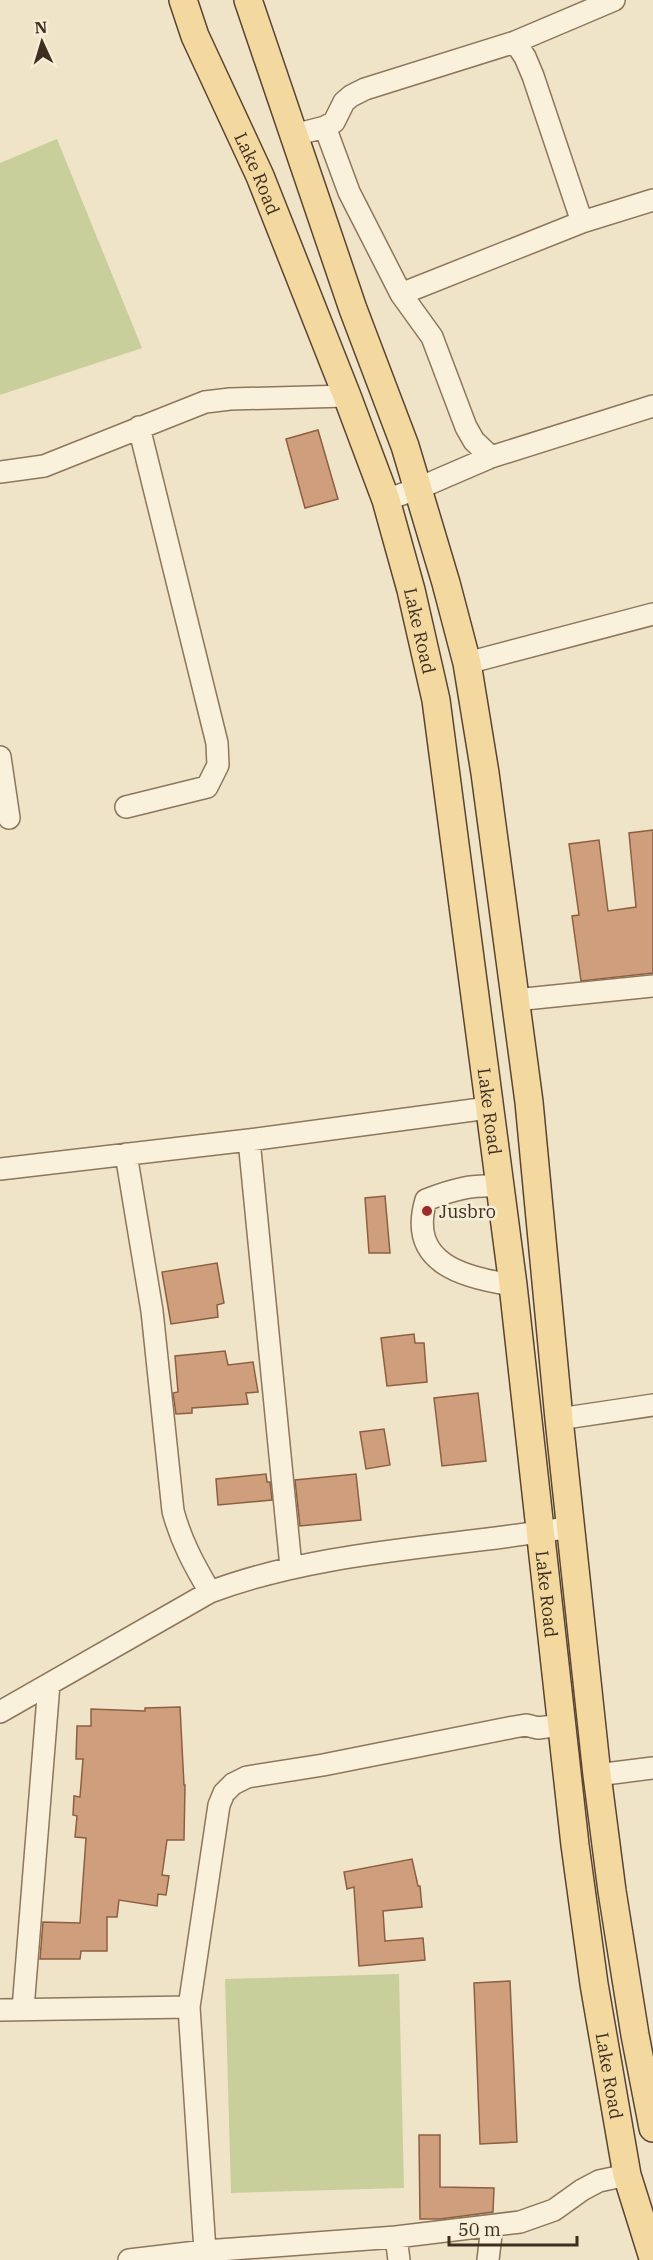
<svg xmlns="http://www.w3.org/2000/svg" width="653" height="2260" font-family="'IBM Plex Serif',serif">
<style>
.green{fill:#c9cf9b}
.building{fill:#cf9f7d;stroke:#8d5f41;stroke-width:1.5}
.lines{fill:none;stroke-linecap:round;stroke-linejoin:round}
.minor-casing{stroke:#8d765c;stroke-width:24}
.major-casing{stroke:#5b4430;stroke-width:30}
.minor{stroke:#faf1dc;stroke-width:21}
.major{stroke:#f3d9a0;stroke-width:27}
.poi-dot{fill:#9e2a2b;stroke:#f7eed8;stroke-width:2}
.labels{text-anchor:middle;dominant-baseline:central;stroke-width:5;stroke-linejoin:round;paint-order:stroke}
.street-label{font-size:18px;fill:#3d2e20;stroke:#f7eed8}
.poi-label{font-size:18px;fill:#3d2e20;stroke:#f7eed8;text-anchor:start}
</style>
<rect width="100%" height="100%" fill="#f0e4c8"/>
<path class="green" d="M57,139l85,209 -142,47v-232z
M399,1974l5,214 -173,5 -6,-214z"/>
<path class="building" d="M318,430l20,69 -33,9 -19,-69z
M653,830v143l-72,8 -9,-65 7,-1 -10,-71 30,-4 9,71 28,-4 -7,-74z
M385,1196l5,57h-21l-4,-55z
M217,1263l7,40 -7,2 1,12 -47,7 -9,-52z
M414,1334l1,9h9l3,39 -40,4 -6,-48z
M225,1351l3,14 25,-3 5,30 -12,1 2,11 -56,4v5l-16,1 -3,-21 5,-1 -3,-36z
M478,1393l8,68 -44,5 -8,-68z
M384,1429l6,36 -24,4 -6,-37z
M266,1474l1,8h3l2,18 -54,5 -2,-26z
M356,1474l5,46 -61,6 -5,-46z
M180,1707l4,78h1l-1,55h-17l-5,35 7,1 -3,19 -8,-1 -1,12 -38,-6 -2,17h-10v34h-26l-1,8h-40l3,-37 37,1 6,-85 -11,-1 2,-21 -4,-1 1,-19 6,1 3,-38h-7l1,-33h14v-17l54,2v-3z
M412,1859l6,27h2l2,21 -39,4 2,30 38,-3 2,22 -66,6 -5,-79 -7,2 -3,-17z
M510,1981l7,161 -37,2 -6,-161z
M419,2135h21v52l54,1 -1,24 -53,7h-20z"/>
<g class="lines">
<defs>
<path id="minor" d="M515,42l10,15 8,19 49,146
M325,127l24,65 52,102 31,43 34,90 8,14 17,16
M294,135l31,-8 9,-5 10,-20 7,-6 14,-7 150,-47 99,-42
M401,294l181,-72 71,-22
M0,472l44,-6 161,-64 25,-3 117,-3
M386,500l33,-12 72,-31 162,-51
M467,663l186,-49
M0,757l9,61
M126,807l81,-20 11,-22 -1,-22 -78,-316
M515,1000l138,-14
M249,1140l42,427
M126,1154l26,157 21,200c8,30 21,54 37,81
M0,1169l249,-29 239,-32
M500,1186c-30,-1 -46,3 -74,14 -19,64 39,78 87,85
M559,1419l94,-14
M0,1712l210,-120c115,-43 240,-44 361,-65
M597,1775l56,-7
M189,2007l30,-202 5,-12 9,-9 14,-7 76,-12 191,-38 12,-2 12,3 24,-3
M23,2009l26,-325
M0,2010l189,-3 16,244
M396,2237l3,23
M129,2260l76,-9 191,-14 124,-15 34,-12 28,-20 17,-9 28,-6
M488,2260l4,-34"/>
<g id="major">
<path id="s1" d="M183,0l12,36 65,140 87,220 39,104 25,90 25,110 77,585 62,560 19,139 33,191 26,83"/>
<path d="M248,0l105,309 52,137 41,137 21,80 18,110 44,329 30,317 38,356 15,116 23,144 18,93"/>
</g>
</defs>
<use href="#minor" class="minor-casing"/>
<use href="#major" class="major-casing"/>
<use href="#minor" class="minor"/>
<use href="#major" class="major"/>
</g>
<circle class="poi-dot" cx="427" cy="1211" r="6"/>
<g class="labels">
<g class="street-label">
<text stroke="none"><textPath href="#s1" startOffset="189">Lake Road</textPath></text>
<text stroke="none"><textPath href="#s1" startOffset="675">Lake Road</textPath></text>
<text stroke="none"><textPath href="#s1" startOffset="1161">Lake Road</textPath></text>
<text stroke="none"><textPath href="#s1" startOffset="1647">Lake Road</textPath></text>
<text stroke="none"><textPath href="#s1" startOffset="2133">Lake Road</textPath></text>
</g>
<g class="poi-label">
<text x="439" y="1211">Jusbro</text>
</g>
</g>
<g transform="translate(42 42) rotate(356)" stroke="#f7eed8" stroke-width="4.5" paint-order="stroke">
<path d="M0-4.5L10 22L0 15L-10 22Z" fill="#3d2e20"/>
<text y="-9" font-size="16" font-weight="bold" text-anchor="middle" fill="#3d2e20">N</text>
</g>
<path d="M449 2236v9h128v-9" fill="none" stroke="#3d2e20" stroke-width="3"/>
<text x="458" y="2236" font-size="18" fill="#3d2e20" stroke="#f7eed8" stroke-width="4.5" paint-order="stroke">50 m</text>
</svg>
